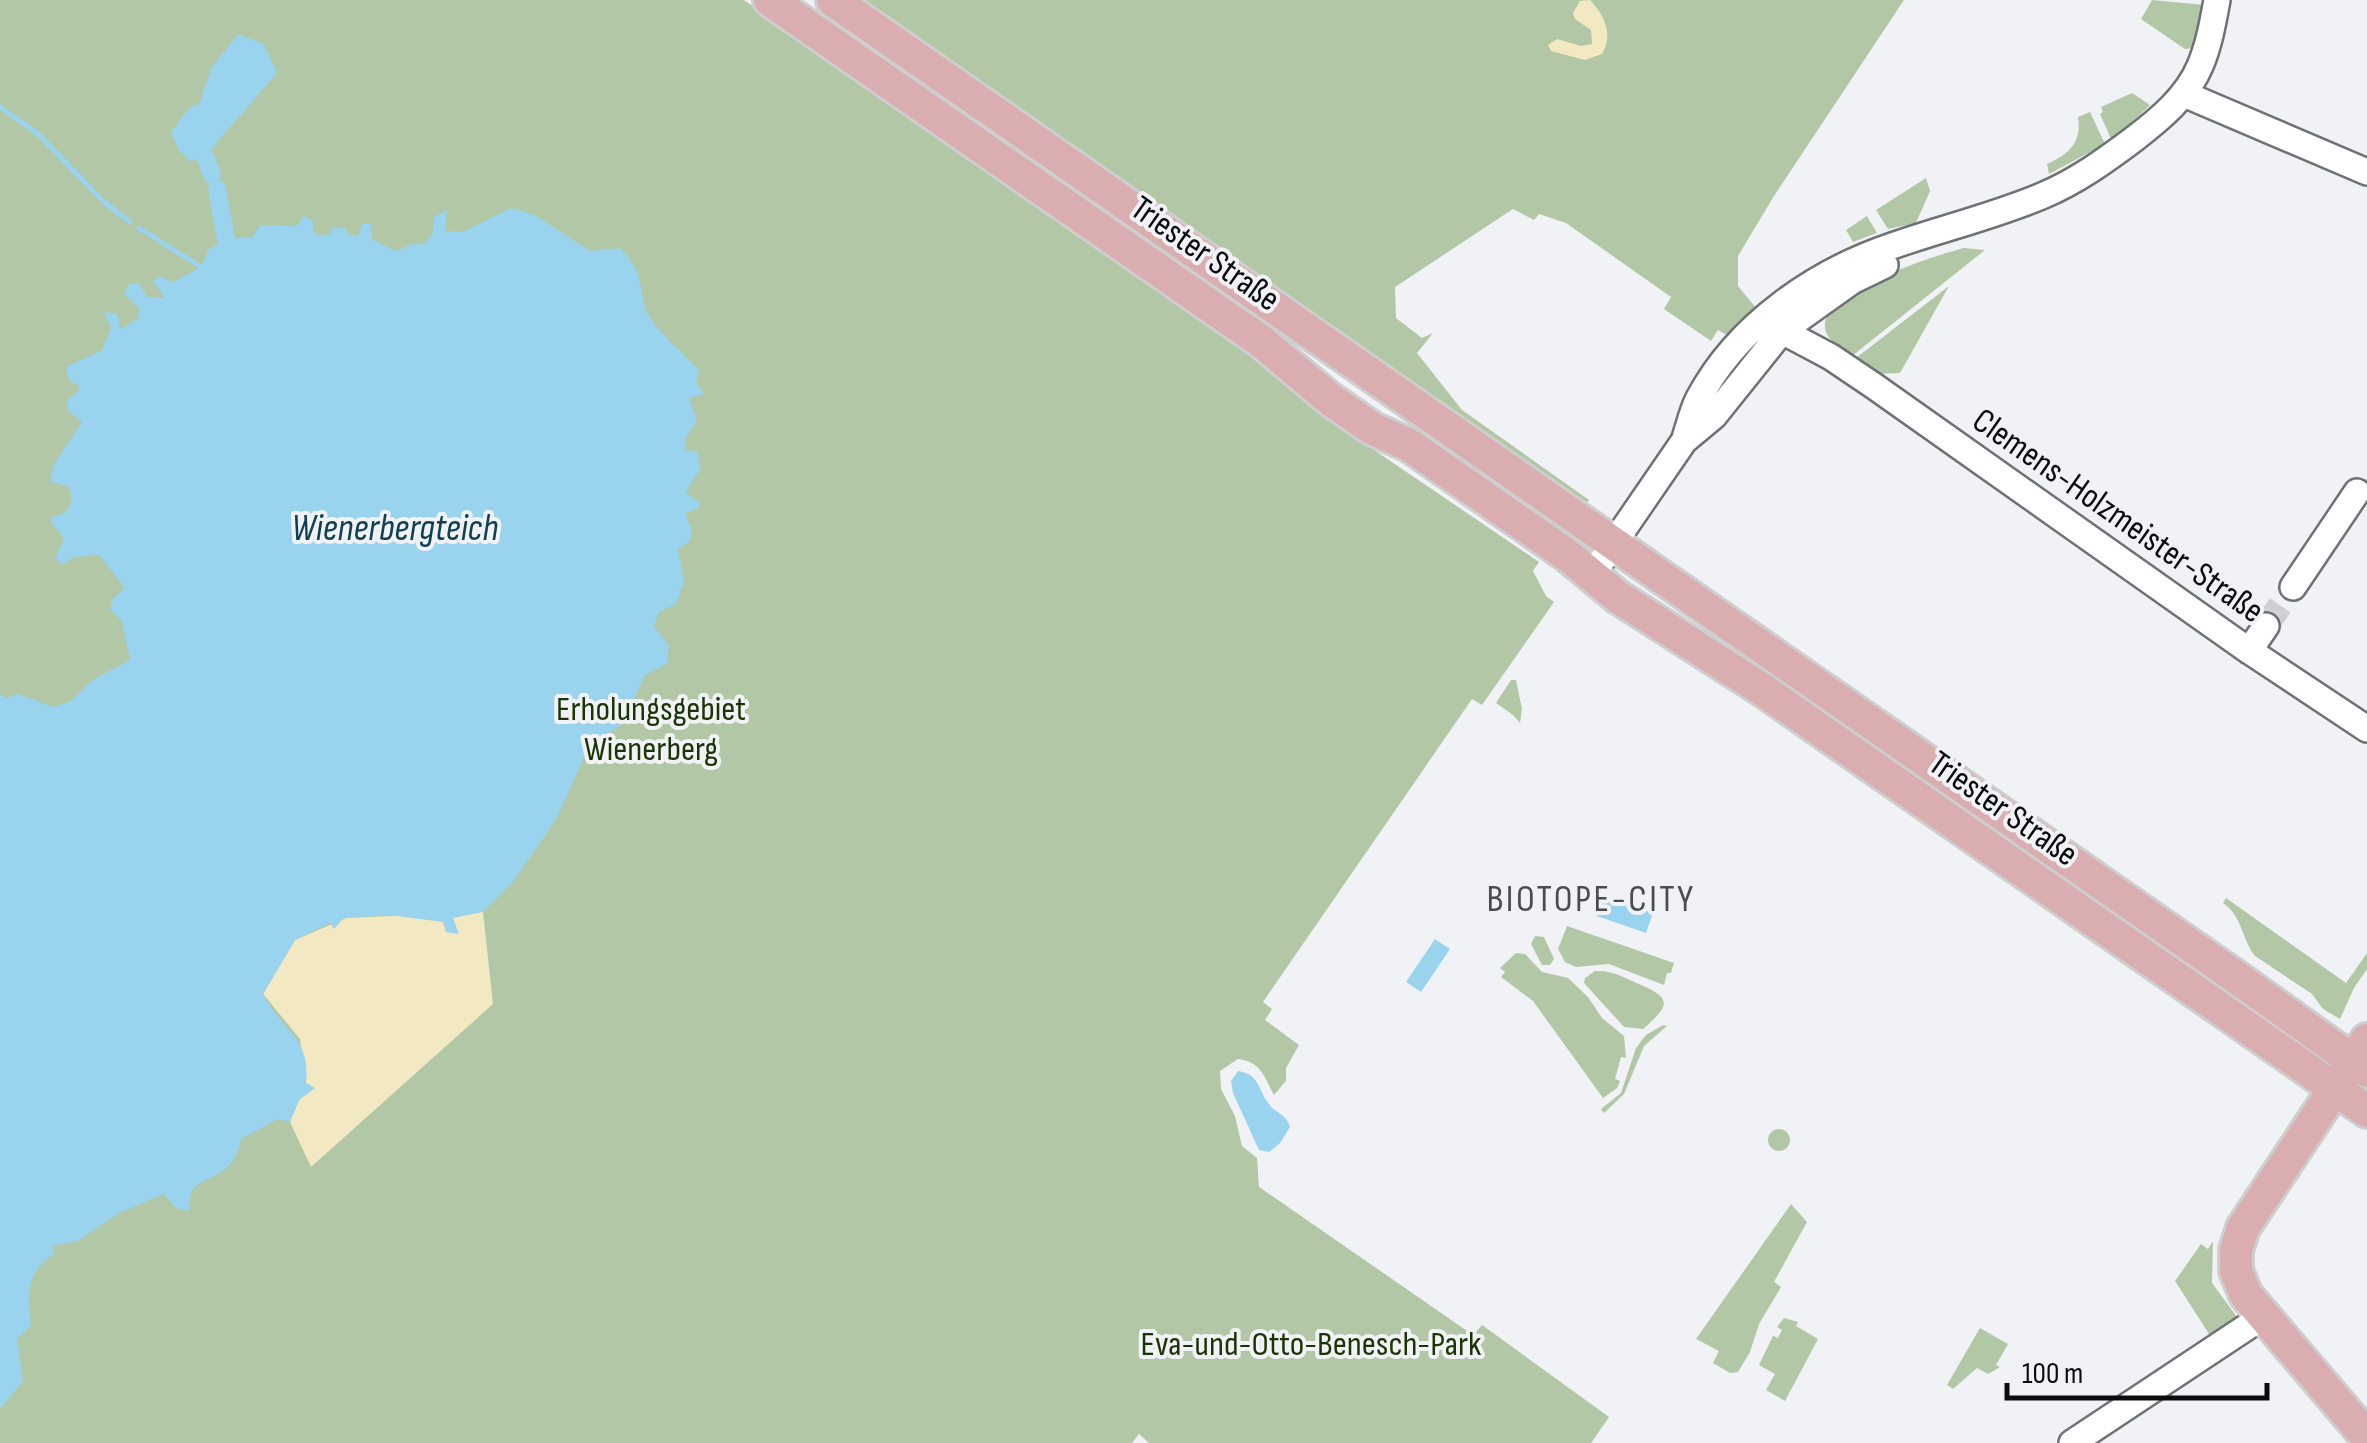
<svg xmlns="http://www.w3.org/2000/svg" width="2367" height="1443" font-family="'Sofia Sans Condensed',sans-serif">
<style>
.green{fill:#b1c7a5}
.sand{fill:#f2e9c3}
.water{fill:#99d3ed}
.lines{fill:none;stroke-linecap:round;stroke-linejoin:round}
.stream{stroke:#99d3ed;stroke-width:5}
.canal{stroke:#99d3ed;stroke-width:18}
.minor-tunnel{stroke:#ced0d3;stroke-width:25;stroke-dasharray:25 12;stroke-linecap:butt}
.minor-casing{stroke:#707175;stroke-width:30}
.major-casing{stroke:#cececf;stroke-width:38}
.minor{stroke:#fff;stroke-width:25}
.major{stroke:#daadb0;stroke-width:32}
.labels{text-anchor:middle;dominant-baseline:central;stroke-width:8;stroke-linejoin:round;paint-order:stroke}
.street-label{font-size:35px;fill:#0b0c0d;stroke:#f1f2f6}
.park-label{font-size:35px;fill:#1b3403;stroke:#f1f2f6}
.water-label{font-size:38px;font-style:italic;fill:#0f4153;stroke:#f1f2f6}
.neighbourhood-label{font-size:38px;letter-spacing:2.5px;fill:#4b4c50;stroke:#f1f2f6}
</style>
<rect width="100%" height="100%" fill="#f1f2f6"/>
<path class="green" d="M0,0h744l521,364 68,58 206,140 -6,9 13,25 8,6 -72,103 -10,-6 -209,303 9,7 -7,11 34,25 -13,23v13l-12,14c-10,-18 -12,-33 -36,-36l-18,12 1,18 14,27 7,30 15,12 2,29 214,148 9,-10 127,92 -18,26h-442l-10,-9 -7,9h-1132z
M859,0h1045l-130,196 -36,60v30l18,22 -29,27 -9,-5 -7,11 -47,-32 7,-12 -105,-74 -27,-9 -5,6 -21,-11 -118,78 1,31 26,20 11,-5 -16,20 45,57 127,90 -4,5z
M2152,0l52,5 -11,43 -8,1 -44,-30z
M2132,93l18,12 -38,36 -12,-27 3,-2 -2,-5z
M2090,112l15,32 -56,30 -2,-10c21,-10 35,-20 31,-47z
M1926,178l4,13 -14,32 -28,6 -12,-19z
M1867,216l10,17 -24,9 -7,-12z
M1964,248l21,2 -133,106c-9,-7 -25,-15 -27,-28 -5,-36 111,-73 139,-80z
M1949,286l-49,87 -22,1 -22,-16z
M1511,680h5l6,29 -2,14 -7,-8 -17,-12z
M2226,898l120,85 21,-30v16l-13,19 -14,31 -17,-10 -11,-15 -57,-38c-14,-18 -12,-39 -32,-53z
M1567,926l107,37 -3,10h-4l-3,12 -55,-21 -33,3 -11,-5 -7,-13z
M1535,936l9,1 10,22 -4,6h-8l-11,-21z
M1516,953l9,1 17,18 26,6 20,19 14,21 22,18 2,22 -5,-1 -6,22 5,2 -3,7 -14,10 -70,-97 -32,-24 4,-5 -5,-4z
M1595,971c19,-1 29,7 46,14 33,14 27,22 2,44l-19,-2 -40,-44 1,-5z
M1663,1025l4,1 -23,20 -20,48 -20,19 -3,-4 20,-16 15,-45 10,-13z
M1768 1140a11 11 0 1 1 22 0a11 11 0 1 1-22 0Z
M1791,1204l16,18 -33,60 7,5 -22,37 -9,28 -12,20 -8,1 -17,-10 6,-12 -23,-12z
M2213,1241l-1,42 25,34 -1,8 -23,15 -38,-59 26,-37 7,5z
M1784,1318l14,4 -2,4 22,13 -33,62 -19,-11 9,-16 -16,-9 14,-29 5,2 4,-8 -5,-3z
M1980,1328l28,16 -12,21 4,2 -12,7 -11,-6 -24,21 -6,-4z"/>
<path class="sand" d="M1590,0c14,15 24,34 12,54l-17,6 -34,-9 -3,-6 9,-6 24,7 11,-2 -1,-14 -16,-11 -2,-6 7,-12z
M483,912l10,92 -182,163 -21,-45 16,-39 -6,-44 -37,-45 32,-54 51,-22z"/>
<path class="water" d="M238,34l26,10 13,29 -72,83 -15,5 -12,-12 -7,-17 19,-25 9,-3 13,-37z
M511,208l24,7 55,36 30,-3c26,27 16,33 27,64 5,15 40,44 52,58l-3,12 8,12 -15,4 8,22 -12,19 1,11 11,2 4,16 -15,24 14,11 -1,5 -14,5 7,18 -3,11 -11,7 6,33 -8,22 -17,8 -5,14 15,20 -2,17 -23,13 -19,46 -22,15 -20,22 -26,59 -44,64 -30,30 -30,6 6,16 -13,-2 -3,-10 -53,-7 -46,3 -10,11 -4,-6 -35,17 -32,54c19,37 48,43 43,89l9,5 -16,12 -9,22 -12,-3 -37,20c-7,43 -43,35 -50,55 -2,5 -1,11 -2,17l-13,-3 -12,-14 -45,19 -41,28 -26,5 2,8c-29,18 -26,41 -23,71l-14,14 6,42 -23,28v-715l6,4 12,-4 35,13 18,-6 23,-22 36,-19 -8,-39 -12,-12 3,-11 12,-10 -26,-33 -25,2 -11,8 -8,-7 9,-19 -13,-17 1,-5 14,-5 6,-11 -3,-14 -19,-6 4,-17 28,-42 -14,-11 -1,-10 12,-11 -1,-5 -9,-4 -3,-14 36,-17 9,-22 -7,-16 13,2 4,15 17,-11 1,-10 -15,-14 5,-10 10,-1 8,14 18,1 -12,-17 6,-5 14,6 28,-15 8,-18 17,-10 26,-2 8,-12 36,1 8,-10 9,5v9l6,6 11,-2 2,-7 12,1 6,7h8l4,-11 9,-1 1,16 23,12 17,-7h11l9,-9 2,-18 13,-7 -2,21 18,1z
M1604,896l49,17 -7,20 -49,-17z
M1435,939l15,10 -29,43 -15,-10z
M1238,1071c23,4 19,18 31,33 8,11 17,9 21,23l-10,16 -11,9 -10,-2 -26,-57 -2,-12z"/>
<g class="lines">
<path class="stream" d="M0,107l38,27 66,68 26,20
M139,228l62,39"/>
<path class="canal" d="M205,156l7,19
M217,189l9,50"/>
<path class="minor-tunnel" d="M2266,626l27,-39"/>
<defs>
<path id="minor" d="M2184,94l183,78
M1773,313l9,18 49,26 43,29 371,262 122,81
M1684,441c5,-14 8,-30 15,-43 39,-73 116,-126 193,-152 51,-18 103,-30 152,-51 33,-14 62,-35 90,-56 26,-20 53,-42 66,-73 9,-21 13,-44 17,-66
M1592,575l92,-134 30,-25 68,-85 70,-50 33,-16
M2293,587l64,-95
M2249,651l17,-25
M2072,1443l190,-126"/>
<path id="major" d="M770,0l492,342 69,58 42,29 36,16 158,110 51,42 142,91 607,423
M833,0l1403,977 131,94
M2367,1437l-121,-142 -10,-24v-21l7,-22 124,-188"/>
</defs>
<use href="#minor" class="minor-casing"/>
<use href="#major" class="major-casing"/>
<use href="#minor" class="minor"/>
<use href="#major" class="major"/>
</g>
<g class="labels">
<g class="street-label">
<text transform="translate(1205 254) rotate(35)">Triester Straße</text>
<text transform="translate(2118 516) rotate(35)">Clemens-Holzmeister-Straße</text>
<text transform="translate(2003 809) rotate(35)">Triester Straße</text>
</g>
<g class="park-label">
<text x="651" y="709">Erholungsgebiet<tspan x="651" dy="40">Wienerberg</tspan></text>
<text x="1311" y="1344">Eva-und-Otto-Benesch-Park</text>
</g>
<g class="water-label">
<text x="395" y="528">Wienerbergteich</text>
</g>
<g class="neighbourhood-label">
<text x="1591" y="899">BIOTOPE-CITY</text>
</g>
</g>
<path d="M2007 1383v15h260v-15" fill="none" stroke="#0b0c0d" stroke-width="5"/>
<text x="2022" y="1383" font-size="30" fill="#0b0c0d" stroke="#f1f2f6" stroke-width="8" paint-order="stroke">100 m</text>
</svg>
